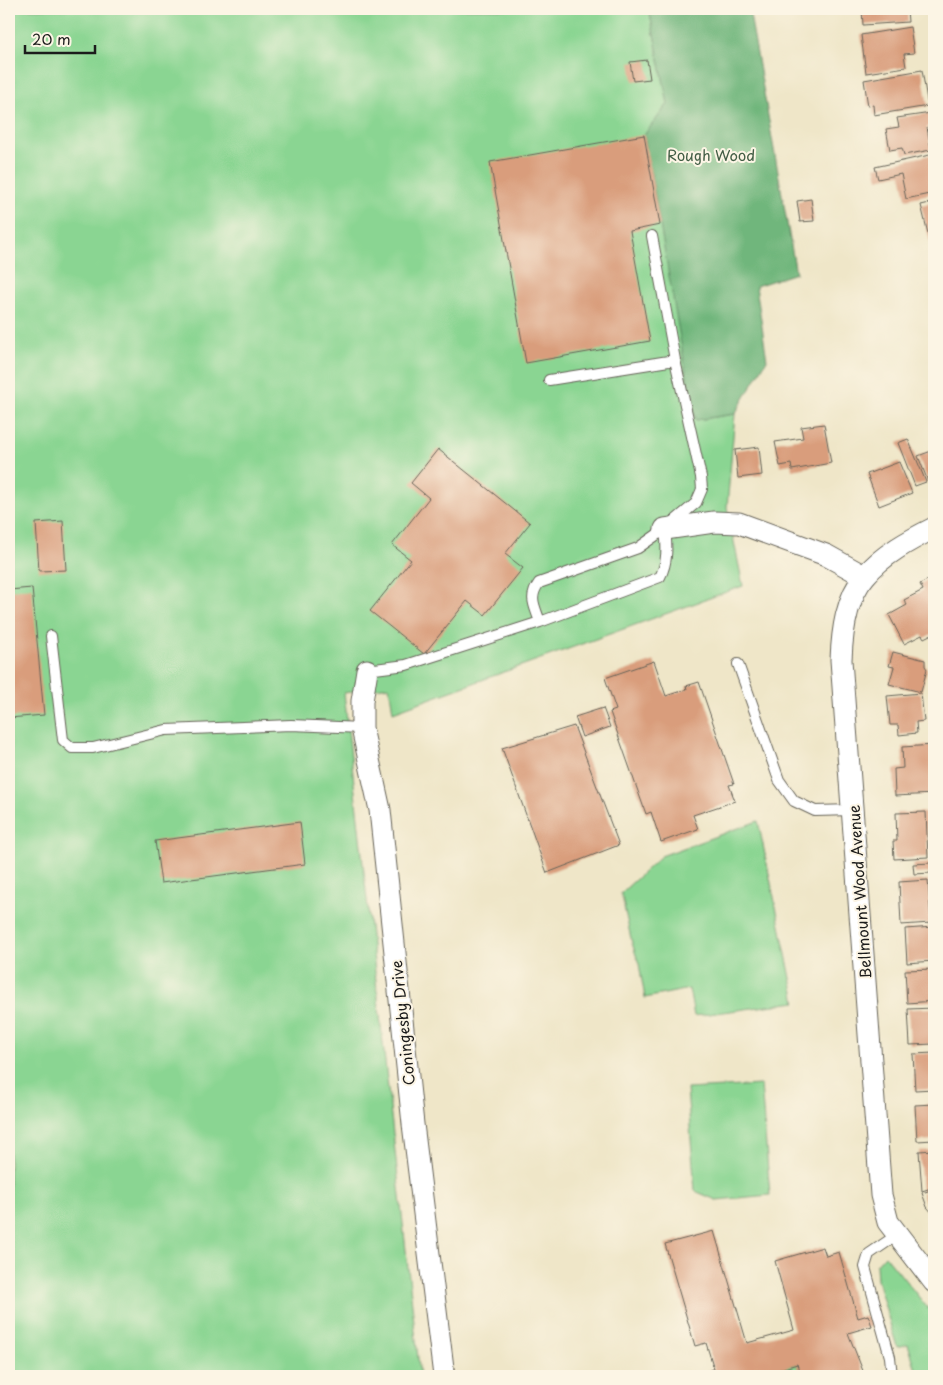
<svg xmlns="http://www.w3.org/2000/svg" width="943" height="1385" font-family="'Playpen Sans',sans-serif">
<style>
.green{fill:#8ad592;stroke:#537857}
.forest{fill:#6fb67c;stroke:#46694c}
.building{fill:#d99d7c}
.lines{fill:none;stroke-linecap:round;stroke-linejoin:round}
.service-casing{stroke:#666358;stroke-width:12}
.minor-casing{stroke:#666358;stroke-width:23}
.service{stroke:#fff;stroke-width:10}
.minor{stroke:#fff;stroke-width:21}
.labels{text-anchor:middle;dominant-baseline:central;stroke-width:4;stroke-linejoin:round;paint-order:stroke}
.park-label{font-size:15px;fill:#425d45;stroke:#fcf5e5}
.street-label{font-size:15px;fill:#1c1c1c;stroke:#fcf5e5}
</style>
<rect width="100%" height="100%" fill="#fcf5e5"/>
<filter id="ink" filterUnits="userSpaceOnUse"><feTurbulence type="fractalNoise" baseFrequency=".02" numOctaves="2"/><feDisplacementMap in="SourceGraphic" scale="10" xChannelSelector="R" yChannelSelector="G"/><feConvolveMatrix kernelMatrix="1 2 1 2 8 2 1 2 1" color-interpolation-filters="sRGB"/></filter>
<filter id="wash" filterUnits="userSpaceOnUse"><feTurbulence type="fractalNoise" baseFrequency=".0096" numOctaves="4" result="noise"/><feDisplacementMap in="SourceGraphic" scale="20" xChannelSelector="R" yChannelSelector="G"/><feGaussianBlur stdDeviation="1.12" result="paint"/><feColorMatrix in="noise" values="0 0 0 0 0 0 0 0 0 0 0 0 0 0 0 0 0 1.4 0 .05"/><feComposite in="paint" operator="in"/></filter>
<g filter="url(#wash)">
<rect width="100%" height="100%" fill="#efe6c8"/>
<path class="green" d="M9,9h640l19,95 -24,31 52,285 39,-6 -8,93 16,79 -350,126 -4,-26 -45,7 76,683h-411z
M758,821l38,181 -102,14 -5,-27 -44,9 -6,-34 -7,-21 -11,-50 40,-37z
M761,1085l9,110 -54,5 -21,-9 -8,-102z
M885,1255l49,61v60h-16l-10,-32 -11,3 -20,-67 -1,-15z
M797,1364l4,12h-24l-2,-5z"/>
<path class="forest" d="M649,9h100l47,264 -40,13 11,74 -32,54 -39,6 -6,-26 -46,-259 24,-31z"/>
<g id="blocks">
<path class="building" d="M862,9h45l1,13 -45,3z
M910,27l4,26 -10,1 2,13 -40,6 -5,-38z
M647,60l3,19 -17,2 -3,-19z
M922,70l6,36 -54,9 -1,-10 -5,1 -4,-26z
M931,113l2,12 -6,2 4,23 -27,5 -2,-7 -12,2 -4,-21 13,-2 -2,-9z
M644,135l16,90 -30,6 20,110 -124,22 -36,-201z
M934,154v39l-28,6 -5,-25 -23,5 -3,-12z
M811,199l3,22 -14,1 -3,-21z
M934,202v39l-4,1 -9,-37z
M824,424l7,39 -39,7 -1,-6 -11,2 -5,-24 28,-4 -2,-11z
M908,439l18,43 -11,4 -17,-43z
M759,447l3,28 -24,3 -3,-28z
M438,449l92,74 -25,31 18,14 -38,47 -18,-14 -43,53 -54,-43 41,-51 -19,-15 37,-47 -18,-15z
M934,450v32l-5,2 -11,-28z
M899,462l13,31 -33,13 -12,-32z
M63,521l3,49 -27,1 -3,-48z
M934,576v57l-10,5 -2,-3 -18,9 -15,-29 18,-10 -3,-5 19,-10 -3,-6z
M32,588l12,127 -35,3v-128z
M893,652l32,8v6l2,3 -6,23 -32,-8 5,-17 -5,-1z
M654,661l12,35 21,-7 -1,-3 13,-4 35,102 -5,1 6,16 -42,14 5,14 -37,13 -10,-30 -5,2 -36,-102 6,-2 -11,-32z
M921,693l3,28 -8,1 1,11 -18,2 -1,-10h-8l-3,-29z
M603,708l7,19 -28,10 -7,-20z
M574,726l45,119 -72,28 -45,-125z
M934,745v49l-39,2 -1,-27 9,-1 -1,-21z
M926,812l2,45 -34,2 -1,-18h4l-1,-28z
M300,822l5,42 -144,19 -6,-42z
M931,863v10l-17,1 -1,-10z
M928,880l3,43 -30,2 -2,-43z
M934,927v34l-27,2 -2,-34z
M934,969v32l-27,2 -2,-33z
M934,1008v36l-24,1 -2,-36z
M934,1053v36l-19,1 -2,-36z
M934,1104v36l-17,1 -2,-36z
M934,1150v37l-12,4 -3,-40z
M934,1189v26l-7,-8 -5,-14z
M714,1231l33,112 47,-13 -19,-69 48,-14 3,9 13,-4 19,66 10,-3 4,11 -24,7 17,43h-64l-4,-12 -22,7 2,5h-86l23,-7 -8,-26 -11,3 -30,-102z"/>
</g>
</g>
<g filter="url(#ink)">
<use href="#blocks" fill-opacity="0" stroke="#666358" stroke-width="1"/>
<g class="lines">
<defs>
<path id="service" d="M652,236l23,124 26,117 1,12 -6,14 -31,26 -27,19 -99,35c-11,15 -4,23 1,39l120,-45c8,-15 7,-31 5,-48
M549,380l126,-20
M51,636l12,104 9,8h21l73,-18 125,-5 71,3
M738,664l41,116 15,21 21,10 38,-1
M367,670l39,-5 134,-43
M892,1376l-2,-19 -25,-90 4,-13 28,-19"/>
<path id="minor" d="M934,528c-24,12 -52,27 -69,48 -19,22 -23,56 -24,84l40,535 7,27 46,60
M665,529l49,-7 25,1 87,32 38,21
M367,670l-5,31v27l18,82 33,314 31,252"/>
</defs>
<use href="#service" class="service-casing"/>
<use href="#minor" class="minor-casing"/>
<use href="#service" class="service"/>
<use href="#minor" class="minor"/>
</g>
</g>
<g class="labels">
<g class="park-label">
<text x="711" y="154">Rough Wood</text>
</g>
<g class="street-label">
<text transform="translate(859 892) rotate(-94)">Bellmount Wood Avenue</text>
<text transform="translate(402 1023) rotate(-96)">Coningesby Drive</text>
</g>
</g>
<rect width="943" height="1385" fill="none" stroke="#fcf5e5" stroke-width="30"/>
<path d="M25 45v8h70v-8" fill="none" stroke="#1c1c1c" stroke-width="2.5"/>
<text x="32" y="45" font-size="15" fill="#1c1c1c" stroke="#fcf5e5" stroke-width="4" paint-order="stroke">20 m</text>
</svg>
